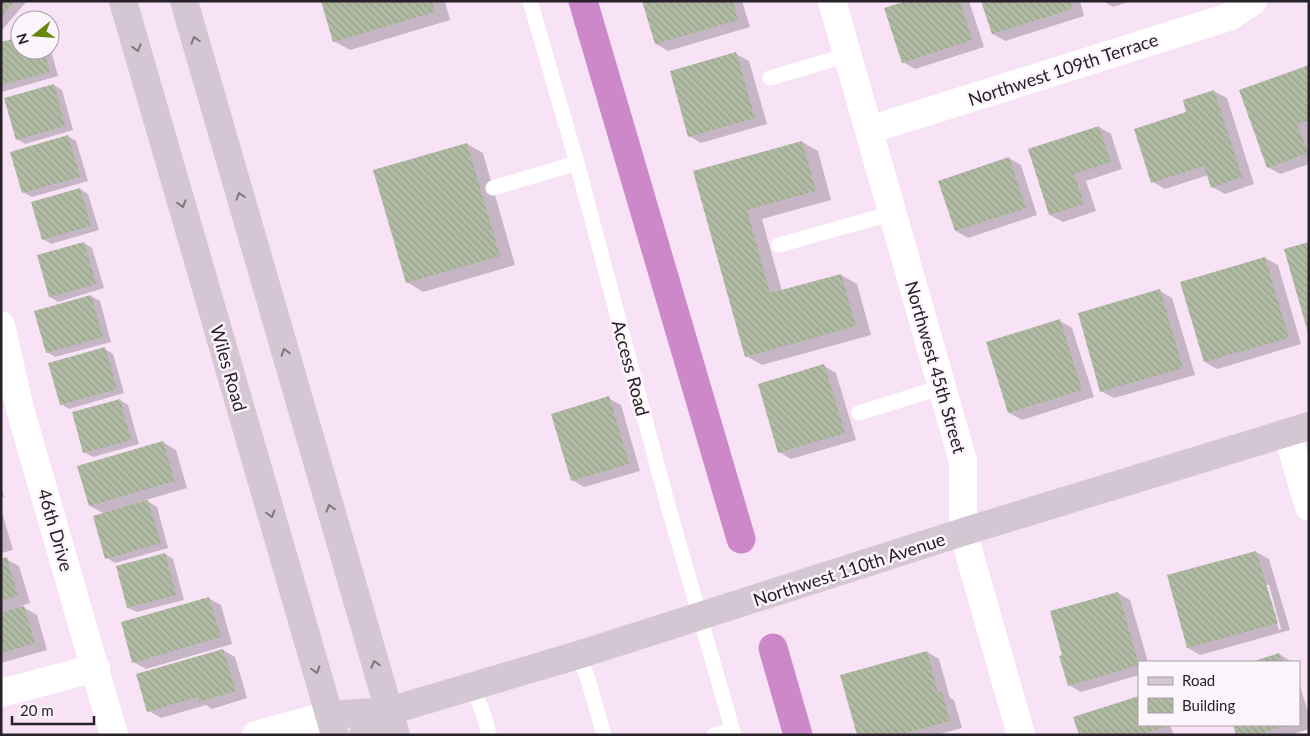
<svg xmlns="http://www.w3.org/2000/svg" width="1310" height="736" font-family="Lato,sans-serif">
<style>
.shadow{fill:#0003;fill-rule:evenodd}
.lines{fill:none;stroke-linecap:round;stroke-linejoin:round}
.canal{stroke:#cc88c9;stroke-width:29}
.building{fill:url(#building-back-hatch)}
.lane{stroke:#fff;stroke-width:15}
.street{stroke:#fff;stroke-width:28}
.secondary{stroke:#d4c6d3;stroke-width:28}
.oneway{stroke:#7e747e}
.labels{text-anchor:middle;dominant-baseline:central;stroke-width:5;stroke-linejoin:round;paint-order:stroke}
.street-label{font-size:18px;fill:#292128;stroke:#fdf5fc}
</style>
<defs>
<pattern id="building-back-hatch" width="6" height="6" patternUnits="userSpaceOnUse" patternTransform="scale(1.25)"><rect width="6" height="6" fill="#b1bba4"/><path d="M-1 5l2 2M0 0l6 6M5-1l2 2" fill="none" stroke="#98a08d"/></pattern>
</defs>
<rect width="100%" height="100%" fill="#f8e3f6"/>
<path class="shadow" d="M1,1h26l-26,30z
M323,1h122l5,19 -100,30 -16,-9z
M643,1h99l8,26 -82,24 -12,-7z
M910,1h59l15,46 -69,22 -12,-7z
M982,1h98l4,15 -79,25 -12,-7z
M1103,1h28l-18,6z
M20,38v12h30v-3l8,29 -56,16 -1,-49z
M736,54l13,7 18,63 -66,19 -12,-7z
M1309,66v98l-29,10 -12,-7z
M54,85l8,5 11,40 -48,14 -8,-5z
M1214,91l13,7 27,86 -29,10 -13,-7 -4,-12 -43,14 -12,-7 35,-69z
M1099,127l12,7 11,35 -36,12 10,30 -33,11 -13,-7 -21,-65z
M68,136l8,5 12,40 -56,16 -9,-5z
M802,142l16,9 13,49 -69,19 20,72 59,-16 16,9 14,51 -109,30 -16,-9 -51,-184z
M467,144l16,9 32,112 -92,27 -16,-10z
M1009,158l12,7 16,50 -69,23 -12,-7z
M80,189l8,5 11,36 -48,14 -8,-5z
M84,243l8,5 12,40 -46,14 -8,-5z
M1265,258l13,7 23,79 -84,25 -12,-7z
M1160,291l12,7 23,77 -81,23 -13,-7z
M91,296l9,5 11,41 -56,15 -8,-5z
M1060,321l12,7 22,69 -72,23 -13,-7 -21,-70z
M105,349l8,5 11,39 -55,16 -8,-5z
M824,366l12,7 20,67 -65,19 -12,-7z
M608,398l13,7 19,66 -56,16 -12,-7z
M120,400l8,5 11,39 -46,13 -9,-5z
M163,442l13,8 11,38 -41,12 11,7 11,41 -53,15 -8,-5 -2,-44 -15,-8z
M1,485l3,12h-3z
M1,509l12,41 -12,3z
M1256,552l13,7 21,71 -90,25 -12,-7zM1266,585h3l12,44 -2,1z
M165,554l8,5 11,41 -47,12 -9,-4z
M6,559l13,7 11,37 -9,3 16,9 10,35 -46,13v-103z
M1118,593l12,7 18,62h-9v13l-58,17 -12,-7z
M208,598l13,7 11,39 -86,25 -13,-7z
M223,650l12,7 12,41 -35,11 -6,-4 -45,13 -12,-7z
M927,652l12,7 11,39 4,2 8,28 -26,7h-78z
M1279,654l13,8h-37z
M1299,683l10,32v14l-19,6h-52l-4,-10h65z
M1139,725h31l4,10h-94z"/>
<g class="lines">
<path class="canal" d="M583,1l158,538
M773,648l25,87"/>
</g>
<path class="building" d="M1,1h14l-14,16z
M321,1h111l3,11 -102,30z
M642,1h91l5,19 -83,24z
M906,1h54l12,39 -70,23 -18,-55z
M981,1h89l2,8 -80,25z
M20,37v13h24l6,22 -49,13v-43z
M736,52l19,66 -67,19 -18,-66z
M1309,65v55l-12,4 11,29 -41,15 -28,-78z
M54,84l11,42 -49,14 -12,-42z
M1214,90l28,87 -31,11 -7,-22 -53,17 -17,-54 52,-17 -3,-12z
M1099,126l12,36 -37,12 10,30 -35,11 -21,-66z
M68,135l12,42 -58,16 -12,-41z
M802,141l14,50 -69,19 23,83 71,-19 15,52 -111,31 -52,-186z
M467,143l33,113 -94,27 -33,-113z
M1009,157l17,51 -71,23 -17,-50z
M80,188l11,38 -49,14 -11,-38z
M84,242l12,42 -47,13 -12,-42z
M1309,242v91h-1l-24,-84z
M1265,257l24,81 -85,24 -24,-80z
M1160,289l23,79 -83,24 -22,-79z
M91,295l12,42 -57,16 -12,-42z
M1060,319l22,71 -74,23 -22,-71z
M105,347l12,42 -57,16 -12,-42z
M824,364l21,69 -67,20 -20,-69z
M609,396l20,68 -58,17 -20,-67z
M120,399l11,41 -48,13 -11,-41z
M163,441l12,40 -86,25 -12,-40z
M148,500l13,43 -56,16 -12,-43z
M1256,551l22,72 -91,25 -20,-73z
M165,553l11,42 -49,13 -11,-42z
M7,557l11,39 -17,5v-42z
M1118,592l21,73 -71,21 -9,-30 3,-1 -12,-44z
M209,597l12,40 -89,26 -11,-41z
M24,606l11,37 -34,10v-40z
M223,649l13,42 -37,11 -2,-5 -50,15 -11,-38z
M927,651l11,42 4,-1 8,29 -50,14h-43l-17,-60z
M1279,653l3,9h-30z
M1139,696v29h22l1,3 -21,7h-62l-6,-18z
M1233,725h54l-30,10h-21z"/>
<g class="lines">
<path class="lane" d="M530,1l47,162 91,343 66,229
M770,78l78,-23
M493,188l84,-25
M779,245l114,-32
M859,413l83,-26
M578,655l10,24 16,56
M472,686l12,29 5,20
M714,735l18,-6"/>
<path class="street" d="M832,1l131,460v71l58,203
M869,130l360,-113 24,-16
M1,325l19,84 94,326
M1287,433l22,74
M1,693l95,-25
M256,735l73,-20"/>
<path class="secondary" d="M123,1l212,734
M184,1l212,734
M329,715l60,-4 189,-56 385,-123 346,-106
M363,735l26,-24"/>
</g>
<defs><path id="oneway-chevron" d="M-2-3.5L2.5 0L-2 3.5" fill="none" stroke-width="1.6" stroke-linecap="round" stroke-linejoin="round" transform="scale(1.25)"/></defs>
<g class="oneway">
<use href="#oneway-chevron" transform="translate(195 40) rotate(-106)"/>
<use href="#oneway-chevron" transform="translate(137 48) rotate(74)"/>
<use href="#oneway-chevron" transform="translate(240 196) rotate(-106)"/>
<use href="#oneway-chevron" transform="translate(182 204) rotate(74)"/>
<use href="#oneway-chevron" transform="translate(285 352) rotate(-106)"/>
<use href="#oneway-chevron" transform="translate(330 508) rotate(-106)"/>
<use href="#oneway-chevron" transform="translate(271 514) rotate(74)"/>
<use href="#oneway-chevron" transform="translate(375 664) rotate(-106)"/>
<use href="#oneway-chevron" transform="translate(316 670) rotate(74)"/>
</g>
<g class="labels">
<g class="street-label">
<text transform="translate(1063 69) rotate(-18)">Northwest 109th Terrace</text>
<text transform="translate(936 367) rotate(74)">Northwest 45th Street</text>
<text transform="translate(229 368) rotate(74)">Wiles Road</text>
<text transform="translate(631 368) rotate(75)">Access Road</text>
<text transform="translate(56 530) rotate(74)">46th Drive</text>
<text transform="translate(849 569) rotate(-18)">Northwest 110th Avenue</text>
</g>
</g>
<rect width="1310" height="736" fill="none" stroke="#292128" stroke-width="5"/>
<rect x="1138" y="661" width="162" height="65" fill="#fdf5fc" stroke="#a8a0a7"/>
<rect x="1148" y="677" width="25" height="8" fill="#d4c6d3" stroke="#a8a0a7"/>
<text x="1182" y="686" font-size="15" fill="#292128">Road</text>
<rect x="1148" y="698" width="25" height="15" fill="url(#building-back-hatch)" stroke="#a8a0a7"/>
<text x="1182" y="711" font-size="15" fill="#292128">Building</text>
<g transform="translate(35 35) rotate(253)"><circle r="24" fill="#fdf5fc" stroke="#a8a0a7"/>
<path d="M0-4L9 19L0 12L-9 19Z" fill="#64880d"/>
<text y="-8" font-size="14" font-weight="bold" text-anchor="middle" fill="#292128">N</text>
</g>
<path d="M12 716v8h82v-8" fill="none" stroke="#292128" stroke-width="2.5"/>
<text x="20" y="716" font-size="15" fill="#292128" stroke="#fdf5fc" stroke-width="4" paint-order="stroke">20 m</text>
</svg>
